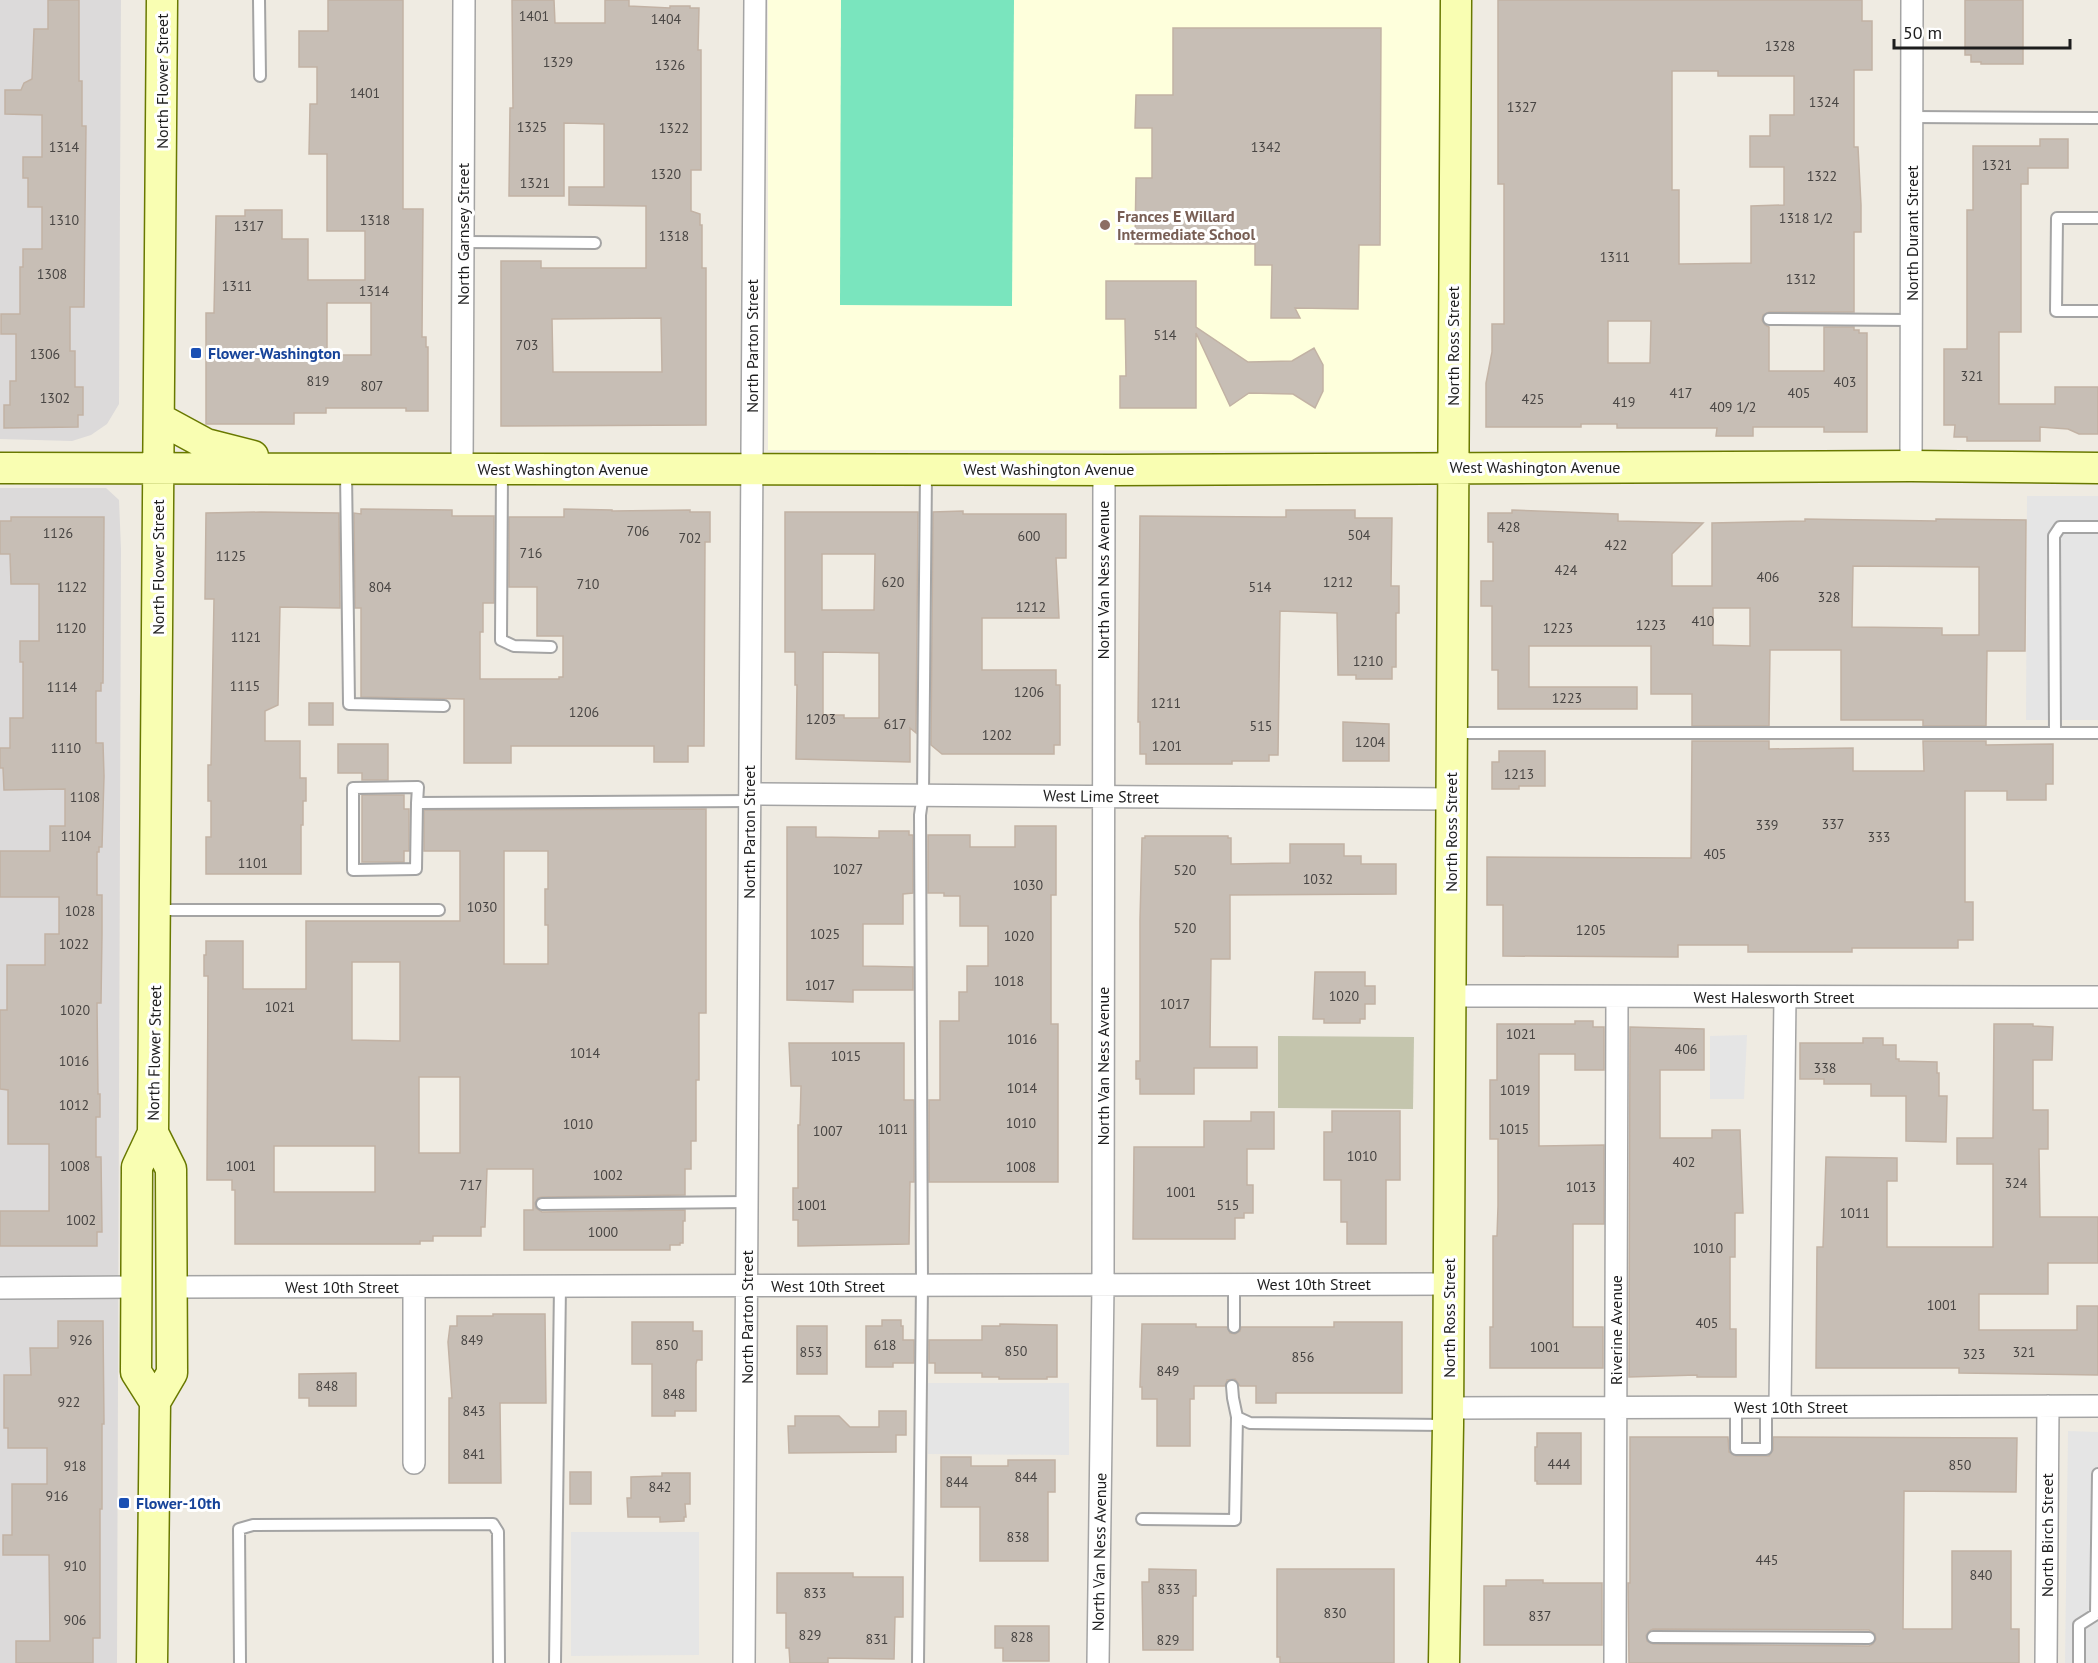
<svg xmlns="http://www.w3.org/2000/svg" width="2098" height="1663" font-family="'PT Sans',sans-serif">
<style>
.residential{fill:#dcdada}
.education{fill:#feffdc}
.construction{fill:#c4c5ad}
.pitch{fill:#7ae5be}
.parking{fill:#e5e5e5}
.building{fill:#c7beb5;stroke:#c2b2a4;stroke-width:1.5;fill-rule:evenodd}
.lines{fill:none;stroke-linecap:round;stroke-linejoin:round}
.lane-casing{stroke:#a4a4a4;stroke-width:14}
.street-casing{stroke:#a4a4a4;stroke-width:24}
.secondary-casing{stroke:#697900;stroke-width:33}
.lane{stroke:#fff;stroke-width:10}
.street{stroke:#fff;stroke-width:21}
.secondary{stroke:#f9feb2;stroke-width:30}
.education-dot{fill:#8d6e63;stroke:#fff;stroke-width:2}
.transit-dot{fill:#1a4fb4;stroke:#fff;stroke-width:2}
.labels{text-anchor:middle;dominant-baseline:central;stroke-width:6;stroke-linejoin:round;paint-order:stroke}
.number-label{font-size:14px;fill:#484543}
.street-label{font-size:16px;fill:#1d1d1d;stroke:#fff}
.education-label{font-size:16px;font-weight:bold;fill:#785e54;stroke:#fff;text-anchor:start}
.transit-label{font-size:16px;font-weight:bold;fill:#164399;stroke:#fff;text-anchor:start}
</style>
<rect width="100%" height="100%" fill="#efebe2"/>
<path class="residential" d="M0,0h121l-2,404 -12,20 -16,11 -19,6 -72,-2z
M0,488h106l13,12 2,49 -4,1114h-117z"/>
<path class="education" d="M768,0h673v451l-673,-1z"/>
<path class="construction" d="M1278,1036l136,1 -1,72 -135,-1z"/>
<path class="pitch" d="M841,0h173l-2,306 -172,-1z"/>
<path class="parking" d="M2027,496h71v224h-72z
M1747,1035l-3,64h-34v-63z
M928,1383h141v72l-141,-1z
M2068,1431l30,1v231h-33z
M571,1532h128v123l-128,1z"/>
<path class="building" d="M48,0h31v81h3v45h4l-2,181h-14v44h5v36h8v28h-5v12l-74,1v-23h6v-24h6v-47h-15v-20h19v-47h3v-18h19v-42h-14v-29h-5v-21h19v-42l-37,-1v-24h16l3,-7 8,-4 2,-50h14z
M328,0h75v209h20l-1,128h4v10h2v64h-22v-3h-80v5h-32v11h-88v-111h8l2,-97h29v-6h37v29h26v41h57v-49h-38v-77h-18l1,-50h7v-37h-18v-36h29zM327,303h44v52h-44z
M512,0h42l1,23h50v-23h24v6l41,2v-2h20v2h9l-1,42h3v120h-10v41l9,3v11h2v43h4v157l-205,1v-165h40v7h105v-62l-77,-1v-18h35v-63l-40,-1v73h-55l1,-88h3zM661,318l1,54h-109l-1,-53z
M1498,0h364v21h10v49h-18v77h4l3,58v27h-7v80h-85l-6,3 -1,5 3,5 4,2v44h55v-44h30v3h5v3h8v99h-43v-5h-71v9h-37l1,-8h-100v-4h-36v3h-95v-44l6,-31v-28h12v-140h-6zM1672,71h46v5h76v39h-24v21h-20v31h34v38l-33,1v57l-72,1v-74h-7zM1608,321h43l-1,42h-42z
M1965,0h58v64h-42v-2h-10v-7h-6z
M1173,28h208l-1,217h-21l-1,64 -63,-1 5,10h-29l1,-53h-17v-21h-120l1,-66h16v-50h-17l1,-33h37z
M2040,139h28v29h-40v16h-7v148h-22v72h56v-17h43v47h-19l-11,-5 -28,-2v14h-73v-4h-13l1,-12h-11v-76h23v-139h6v-64h67z
M1106,281h90v46l52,35 44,-1 22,-13 9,17v26l-8,17 -22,-14 -44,-1 -19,13 -34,-73v75h-76v-32h6l-1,-57h-19z
M361,509l91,1v6h42v87h-11v29h-3v47h79v-2h4v-41h-26v-49h-28v-70h55v-8l48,1v1l78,-1v2h20v30h-5l-1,204h-16v16h-34v-16h-143v17h-47v-64l-103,-2v-89h-6l-1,-95 7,1z
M1286,510h69v8h37l-1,68h8v27h-3v54h-4v12h-36v-4h-18l-1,-62 -57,-2 -2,144h-9v6h-37v3h-86v-10h-6v-32h-2l2,-206 146,1z
M1512,510l106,4v7l85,2 -31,31v32h40v-63l93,-2v-2l131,2v-2l90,1 -1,131h-38l-1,75h-63v-6h-82v-70h-71l-1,76h-77v-32h-41v-48h-122v41h108v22h-139v-39h-6v-64h-11v-25h12v-39h-5v-29h24zM1853,566l126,1v68h-37v-7l-90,-1zM1713,608h37v38l-37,-1z
M963,511v3h103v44h-10l3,60h-77v52h74v15h4v60h-6v9h-112l-11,-9 2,-233z
M261,512l78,1 1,95 -60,-1 -2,98 -13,6v30h35v37h6v23h-3v24h-2v49h-95v-37h5v-36h-3v-36h3l3,-166h-9l1,-86z
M785,512h133l-2,221 -6,-5v34l-114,-3 1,-74h-2v-33h-10zM822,554h53l-1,56h-52zM823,652l56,1v65h-35v-3h-21z
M11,517h93l-1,166h-2v8h-5v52h7l1,33 -2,71h-3v5h-2v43h5v39l-1,69h-4l1,91h2v23h-4v40h5l1,75h-5v14h-97v-35h49v-67h-41v-54l-8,-1v-79h7v-45h38v-31h14v-37h-59v-46h50v-25h15v-37l-61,1 -1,-22h-3v-20h10v-30h13v-56h-3v-21h19v-57h-28l-1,-30h-10v-33h11z
M309,703h24v22h-24z
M1343,722l46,2v37h-46z
M1692,741h77v8l84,-1v23h71l-1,-30h63v4l67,-1v40h-7v16h-39v-9h-42v111h8v38h-15v8h-106v4h-104v-7h-70v12l-175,-1v-51h-16v-48l204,1z
M338,744h50v36h-26v-7h-24z
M1499,751h46v35h-26v3h-27v-27h7z
M362,795h42v14h5v42h-5v11h-42z
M706,809v204h-7v67h-3v61h-5v28h-6v26l-143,2 -4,1 -3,5 1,5 6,4 143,-2v11h-2v22h-3v2h-10v5h-146v-40h9v-41h-46l-2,58h-4v9h-48v5h-13v3h-185v-54h-3v-10h-25l1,-204h-4v-21h2v-14h37v48h63v-68h154v-70h-36v-41zM504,851h44v38h-3v36h3v39h-44zM352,962h48v79l-48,-1zM419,1077h41v76h-41zM274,1146h101v46h-101z
M1015,826h41v69h-5v129h7v158h-129v-82h11v-79h19v-29h8v-26h21v-40h-28v-30h-16v-3h-16v-58h42v12h45z
M787,827h29v10l63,1v-7h30v4h4v58l-10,1v30h-40v42l50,1v23h-60v12l-66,-2z
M1145,836h83v2h3v26l59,-1v-19h54v12h17v8h35v30l-166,1v64h-19l-1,88h47v21h-63v26h-54v-15h-4v-18h4v-141l2,-82h3z
M1315,972h50v14h10v18h-10v15h-5v4h-36v-4h-11z
M1575,1021h18v6h11v43h-29v-16h-36v92l65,-1v79h-31v103h30v41h-113v-41h3v-91h4l1,-30v-67h-8v-59h7v-56h78z
M1994,1024h39v2l20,1 -1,33h-19v50h15v39h-9l1,68h58v46h-50v31h-69v36h98v-24h21v69l-139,-2v-5h-143l1,-121h6l3,-90 71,1v23h-10v66h106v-83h-36v-26h36z
M1630,1027l74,2v41h-44v68h52v-8h28l3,83h-8v44h-5v72h6v48h-39v-2l-68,2z
M1863,1038h20v7h13v14h3v2l38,1v11h2v23h8l-1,46 -40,-1v-45h-35v-12h-47v-5h-24v-36h63z
M789,1043h115v57h10v82h-4l-1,62 -111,2v-26h-5v-32h5v-63h2l1,-39h-10z
M1332,1111h68v69h-14v64h-39v-22h-6v-42h-17v-48h8z
M1251,1112h23v37h-27v36h6v28h-9v5h-9v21h-102l1,-92h70v-26h47z
M493,1314h52l1,89h-46l1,80h-52v-85h3l-4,-56 2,-16h7v-10h36z
M882,1320h19v6h2v14h11v23h-21v4h-27v-41h16z
M58,1321h45l1,103h-2v85h-2v129h-7v25h-77v-22h34l-1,-86h-46v-20h9v-51h35v-36h-39v-20h-4v-53h27l-1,-27h28z
M632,1322h61v9h9v29h-5l-1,4v47h-21v5h-23v-52h-20z
M1334,1322h68v71h-126v10h-20v-17h-16l-5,-7 -8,1 -2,6h-31v13h-4v47h-33v-47h-15v-12h-2l2,-63h54v3h31l3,6 5,1 5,-3 1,-4h93z
M1000,1324l57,1v52h-10v2h-48v-2h-17v-4h-47v-10h-6v-23h53v-14h18z
M797,1326h30v48h-30z
M356,1373v33h-47v-8h-10v-24z
M879,1411h27v24h-10v17l-107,1 -1,-27h7v-10h44l11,11h29z
M1537,1433h44v51h-44v-3h-2v-34h2z
M1630,1437h98l1,15 7,4h33l4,-6v-13l244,1 -1,54 -112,-1 -1,138h49v-78h59v78h8v34h-390l-1,-80h2zM1653,1629l216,1 6,4 1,5 -3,5 -4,2 -216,-2 -6,-3 -1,-5 3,-5z
M941,1457h30v9h37v-6h47v32h-7v69h-68v-54h-39z
M570,1472h21v32h-21z
M662,1473h28v31h-5l1,13h-2v4l-24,1v-5h-32l-1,-19h4v-21l31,-1z
M1149,1569l47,1v26h-3v54h-50l-1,-68h7z
M1277,1569h117v94h-114v-6h-3z
M777,1573h76v4h50v40h-8l-1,42 -66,-1v5h-38l-1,-15h-3v-35h-9z
M1506,1580h37v3h59v62h-118v-59h22z
M995,1626h54v35h-46v-13h-8z"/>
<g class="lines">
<defs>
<path id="lane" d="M259,0l1,76
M1912,117l186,1
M2098,218h-41l-1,93h42
M463,242l132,1
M1769,319l142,1
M346,472l3,232 95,2
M502,472l-1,168 13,6 37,1
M1452,733h646
M2055,733l-1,-197 6,-9h38
M417,803l1,-16 -65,1v82l63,-1 1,-66 333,-2
M156,910h283
M542,1204l205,-2
M1234,1284v43
M1232,1386l1,12 4,19 13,6 195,2
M1736,1407v42h30v-42
M1142,1519l93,1 2,-103
M2096,1613l2,-139
M1653,1637l216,1
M240,1663l-1,-134 14,-4 240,-1 5,8 1,131
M555,1663l5,-377
M918,1663l4,-378 -2,-470 3,-21 3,-321
M2079,1663v-38l19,-12"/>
<path id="street" d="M1911,466l1,-466
M462,469l2,-469
M750,794l702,5
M1451,996l647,1
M171,1287l1278,-3
M0,1288l135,-1
M1780,1407l5,-410
M1448,1408l650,-2
M414,1463v-176
M744,1663l11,-1663
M1098,1663l5,-378 1,-815
M1615,1663l2,-666
M2046,1663l2,-257"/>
<path id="secondary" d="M160,419l46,25 47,12
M0,468l1114,2 797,-4 187,2
M155,1402l-19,-30 1,-205 16,-34 9,-1133
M152,1663l3,-261 17,-29 -1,-204 -18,-36
M1444,1663l4,-238 8,-1425"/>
</defs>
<use href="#lane" class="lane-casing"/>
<use href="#street" class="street-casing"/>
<use href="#secondary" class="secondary-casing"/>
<use href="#lane" class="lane"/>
<use href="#street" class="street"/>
<use href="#secondary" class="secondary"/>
</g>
<circle class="education-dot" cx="1105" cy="225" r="6"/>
<g class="transit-dot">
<rect x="190" y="347" width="12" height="12" rx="3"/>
<rect x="118" y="1497" width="12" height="12" rx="3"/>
</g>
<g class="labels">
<g class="number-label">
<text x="534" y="16">1401</text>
<text x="666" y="19">1404</text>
<text x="1780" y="46">1328</text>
<text x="558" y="62">1329</text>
<text x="670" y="65">1326</text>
<text x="365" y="93">1401</text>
<text x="1824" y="102">1324</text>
<text x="1522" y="107">1327</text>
<text x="532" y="127">1325</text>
<text x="674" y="128">1322</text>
<text x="64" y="147">1314</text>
<text x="1266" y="147">1342</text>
<text x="1997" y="165">1321</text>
<text x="666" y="174">1320</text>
<text x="1822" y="176">1322</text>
<text x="535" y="183">1321</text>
<text x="1806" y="218">1318 1/2</text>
<text x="64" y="220">1310</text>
<text x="375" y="220">1318</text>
<text x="249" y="226">1317</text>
<text x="674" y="236">1318</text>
<text x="1615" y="257">1311</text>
<text x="52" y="274">1308</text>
<text x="1801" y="279">1312</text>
<text x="237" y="286">1311</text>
<text x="374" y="291">1314</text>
<text x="1165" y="335">514</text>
<text x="527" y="345">703</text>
<text x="45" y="354">1306</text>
<text x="1972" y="376">321</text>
<text x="318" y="381">819</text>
<text x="1845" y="382">403</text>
<text x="372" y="386">807</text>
<text x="1681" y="393">417</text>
<text x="1799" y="393">405</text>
<text x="55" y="398">1302</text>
<text x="1533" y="399">425</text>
<text x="1624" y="402">419</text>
<text x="1733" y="407">409 1/2</text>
<text x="1509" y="527">428</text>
<text x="638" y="531">706</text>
<text x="58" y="533">1126</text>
<text x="1359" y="535">504</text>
<text x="1029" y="536">600</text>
<text x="690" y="538">702</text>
<text x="1616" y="545">422</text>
<text x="531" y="553">716</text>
<text x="231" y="556">1125</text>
<text x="1566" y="570">424</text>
<text x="1768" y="577">406</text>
<text x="893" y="582">620</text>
<text x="1338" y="582">1212</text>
<text x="588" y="584">710</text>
<text x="72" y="587">1122</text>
<text x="380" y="587">804</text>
<text x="1260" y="587">514</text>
<text x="1829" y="597">328</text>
<text x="1031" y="607">1212</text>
<text x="1703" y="621">410</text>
<text x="1651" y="625">1223</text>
<text x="71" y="628">1120</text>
<text x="1558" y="628">1223</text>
<text x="246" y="637">1121</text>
<text x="1368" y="661">1210</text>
<text x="245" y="686">1115</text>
<text x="62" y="687">1114</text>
<text x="1029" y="692">1206</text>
<text x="1567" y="698">1223</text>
<text x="1166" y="703">1211</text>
<text x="584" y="712">1206</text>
<text x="821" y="719">1203</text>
<text x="895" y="724">617</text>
<text x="1261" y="726">515</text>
<text x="997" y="735">1202</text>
<text x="1370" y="742">1204</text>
<text x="1167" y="746">1201</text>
<text x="66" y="748">1110</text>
<text x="1519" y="774">1213</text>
<text x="85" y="797">1108</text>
<text x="1833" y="824">337</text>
<text x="1767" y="825">339</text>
<text x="76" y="836">1104</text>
<text x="1879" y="837">333</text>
<text x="1715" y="854">405</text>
<text x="253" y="863">1101</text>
<text x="848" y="869">1027</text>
<text x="1185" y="870">520</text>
<text x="1318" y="879">1032</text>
<text x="1028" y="885">1030</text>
<text x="482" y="907">1030</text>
<text x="80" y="911">1028</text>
<text x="1185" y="928">520</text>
<text x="1591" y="930">1205</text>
<text x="825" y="934">1025</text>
<text x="1019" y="936">1020</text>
<text x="74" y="944">1022</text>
<text x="1009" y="981">1018</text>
<text x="820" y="985">1017</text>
<text x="1344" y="996">1020</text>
<text x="1175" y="1004">1017</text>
<text x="280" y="1007">1021</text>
<text x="75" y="1010">1020</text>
<text x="1521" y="1034">1021</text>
<text x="1022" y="1039">1016</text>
<text x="1686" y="1049">406</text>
<text x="585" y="1053">1014</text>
<text x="846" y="1056">1015</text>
<text x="74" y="1061">1016</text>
<text x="1825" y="1068">338</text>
<text x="1022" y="1088">1014</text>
<text x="1515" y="1090">1019</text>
<text x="74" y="1105">1012</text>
<text x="1021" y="1123">1010</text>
<text x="578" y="1124">1010</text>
<text x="893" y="1129">1011</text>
<text x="1514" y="1129">1015</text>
<text x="828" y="1131">1007</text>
<text x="1362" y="1156">1010</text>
<text x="1684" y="1162">402</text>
<text x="75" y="1166">1008</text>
<text x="241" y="1166">1001</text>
<text x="1021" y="1167">1008</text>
<text x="608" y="1175">1002</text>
<text x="2016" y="1183">324</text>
<text x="471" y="1185">717</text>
<text x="1581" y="1187">1013</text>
<text x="1181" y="1192">1001</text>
<text x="812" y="1205">1001</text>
<text x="1228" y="1205">515</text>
<text x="1855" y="1213">1011</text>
<text x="81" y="1220">1002</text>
<text x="603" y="1232">1000</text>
<text x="1708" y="1248">1010</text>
<text x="1942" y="1305">1001</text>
<text x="1707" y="1323">405</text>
<text x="81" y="1340">926</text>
<text x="472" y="1340">849</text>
<text x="667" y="1345">850</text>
<text x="885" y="1345">618</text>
<text x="1545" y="1347">1001</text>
<text x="1016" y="1351">850</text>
<text x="811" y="1352">853</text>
<text x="2024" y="1352">321</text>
<text x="1974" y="1354">323</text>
<text x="1303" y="1357">856</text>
<text x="1168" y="1371">849</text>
<text x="327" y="1386">848</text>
<text x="674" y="1394">848</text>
<text x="69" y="1402">922</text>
<text x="474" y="1411">843</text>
<text x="474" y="1454">841</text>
<text x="1559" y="1464">444</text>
<text x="1960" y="1465">850</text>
<text x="75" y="1466">918</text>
<text x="1026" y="1477">844</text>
<text x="957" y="1482">844</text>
<text x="660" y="1487">842</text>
<text x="57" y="1496">916</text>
<text x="1018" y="1537">838</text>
<text x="1767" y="1560">445</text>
<text x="75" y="1566">910</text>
<text x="1981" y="1575">840</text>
<text x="1169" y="1589">833</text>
<text x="815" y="1593">833</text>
<text x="1335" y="1613">830</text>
<text x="1540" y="1616">837</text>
<text x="75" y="1620">906</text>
<text x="810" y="1635">829</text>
<text x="1022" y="1637">828</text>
<text x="877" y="1639">831</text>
<text x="1168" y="1640">829</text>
</g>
<g class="street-label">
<text transform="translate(162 81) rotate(-90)">North Flower Street</text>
<text transform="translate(1912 233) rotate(-90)">North Durant Street</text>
<text transform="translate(463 234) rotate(-90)">North Garnsey Street</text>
<text transform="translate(752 346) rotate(-90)">North Parton Street</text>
<text transform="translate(1453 346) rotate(-90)">North Ross Street</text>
<text x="1535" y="467">West Washington Avenue</text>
<text x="563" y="469">West Washington Avenue</text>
<text x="1049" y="469">West Washington Avenue</text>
<text transform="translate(158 567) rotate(-90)">North Flower Street</text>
<text transform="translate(1103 580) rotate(-90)">North Van Ness Avenue</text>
<text transform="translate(1101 796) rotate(1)">West Lime Street</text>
<text transform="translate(749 832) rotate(-90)">North Parton Street</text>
<text transform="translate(1451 832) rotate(-90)">North Ross Street</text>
<text x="1774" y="997">West Halesworth Street</text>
<text transform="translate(154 1053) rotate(-89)">North Flower Street</text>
<text transform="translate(1103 1066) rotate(-90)">North Van Ness Avenue</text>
<text x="1314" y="1284">West 10th Street</text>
<text x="828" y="1286">West 10th Street</text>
<text x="342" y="1287">West 10th Street</text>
<text transform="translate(747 1317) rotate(-90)">North Parton Street</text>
<text transform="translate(1449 1318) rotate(-90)">North Ross Street</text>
<text transform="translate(1616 1330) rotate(-90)">Riverine Avenue</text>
<text x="1791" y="1407">West 10th Street</text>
<text transform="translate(2047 1535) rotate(-90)">North Birch Street</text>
<text transform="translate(1099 1552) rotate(-89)">North Van Ness Avenue</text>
</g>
<g class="education-label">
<text x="1117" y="216">Frances E Willard<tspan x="1117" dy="18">Intermediate School</tspan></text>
</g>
<g class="transit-label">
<text x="208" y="353">Flower-Washington</text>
<text x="136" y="1503">Flower-10th</text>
</g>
</g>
<path d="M1894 39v9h176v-9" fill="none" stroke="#1d1d1d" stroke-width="3"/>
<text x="1903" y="39" font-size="18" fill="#1d1d1d" stroke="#ffffff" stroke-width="4.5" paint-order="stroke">50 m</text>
</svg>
